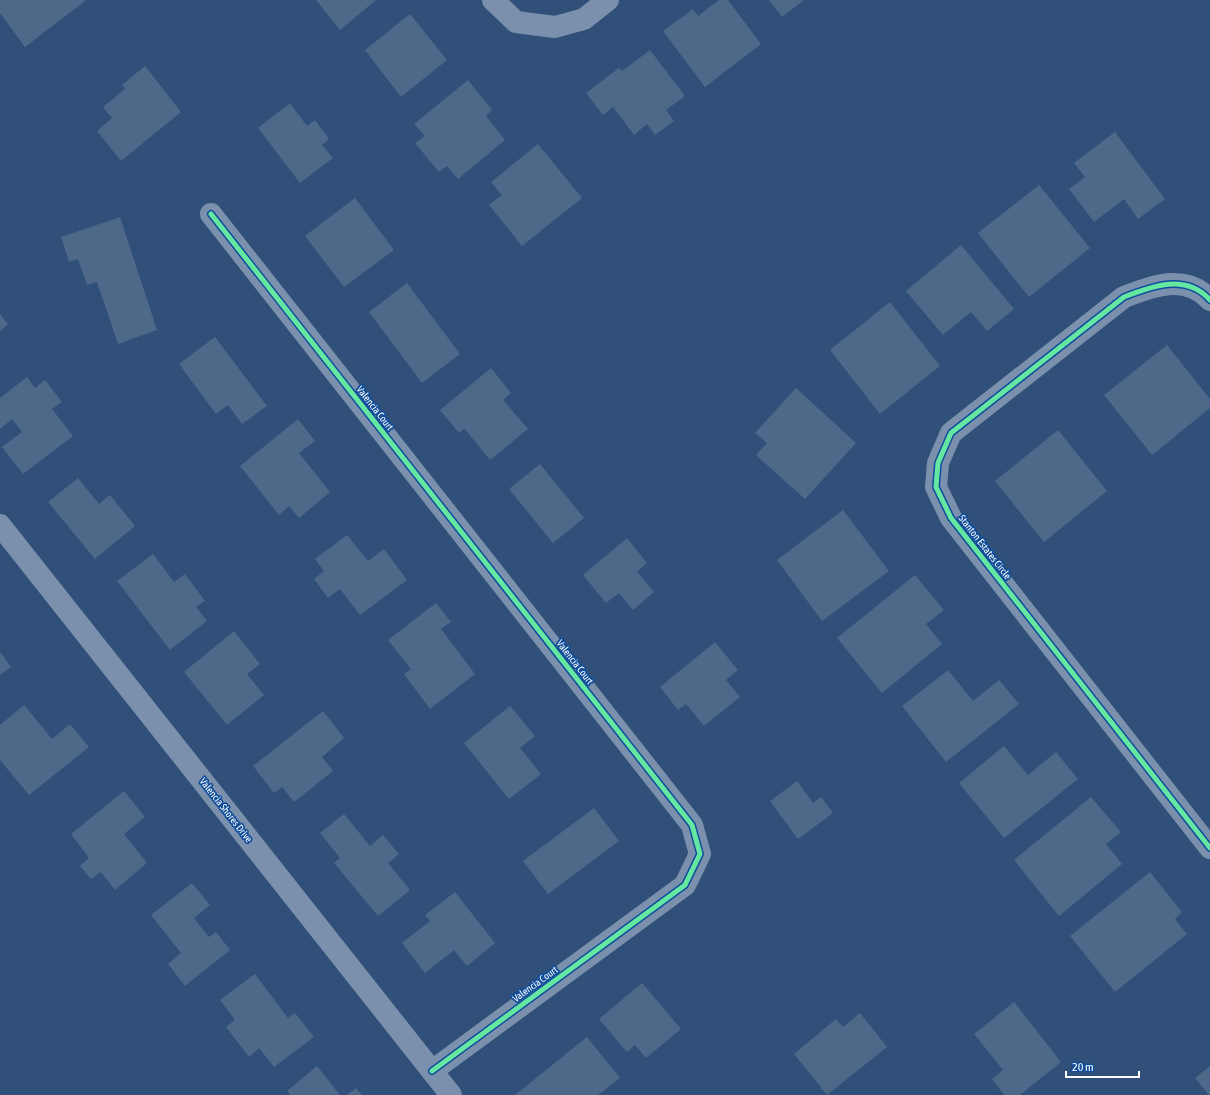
<svg xmlns="http://www.w3.org/2000/svg" width="1210" height="1095" font-family="'Asap Condensed',sans-serif">
<style>
.building{fill:#4d6889}
.lines{fill:none;stroke-linecap:round;stroke-linejoin:round}
.minor{stroke:#7a90ac;stroke-width:22}
.cycleway-casing{stroke:#104d9a;stroke-width:8}
.cycleway{stroke:#66e7a1;stroke-width:5}
.labels{text-anchor:middle;dominant-baseline:central;stroke-width:3.5;stroke-linejoin:round;paint-order:stroke}
.street-label{font-size:10px;fill:#fff;stroke:#104d9a}
</style>
<rect width="100%" height="100%" fill="#30507a"/>
<path class="building" d="M0,0h84l1,1 -60,46 -25,-34z
M316,0h60l-36,30z
M719,0h9l33,44 -56,43 -42,-56 30,-22 5,7z
M769,0h35l-22,17z
M410,14l37,46 -46,37 -36,-47z
M650,50l35,46 -19,14 8,11 -19,14 -8,-11 -13,11 -21,-28 -10,8 -17,-22 33,-25 3,3z
M145,66l36,46 -60,49 -24,-30 15,-13 -9,-11 22,-18 -3,-4z
M468,80l24,30 -6,6 19,24 -47,39 -11,-13 -8,6 -24,-29 10,-7 -11,-12z
M290,103l17,23 8,-6 14,19 -7,6 11,13 -33,25 -42,-55z
M1115,132l50,67 -27,20 -14,-20 -30,23 -25,-33 16,-12 -11,-14z
M538,144l44,54 -60,48 -33,-41 13,-10 -11,-13z
M1039,185l51,63 -61,49 -51,-64z
M355,198l39,52 -50,37 -39,-51z
M120,217l37,113 -39,14 -21,-62 -10,3 -9,-26 -9,3 -8,-25z
M961,245l53,64 -27,22 -16,-19 -28,23 -37,-44z
M407,283l53,71 -38,29 -53,-71z
M890,302l50,64 -60,48 -50,-64z
M0,314l8,10 -8,7z
M215,337l52,69 -25,18 -14,-19 -12,9 -37,-50z
M1167,345l43,54v9l-58,47 -48,-60z
M491,368l20,25 -8,7 25,29 -38,31 -26,-32 -5,5 -19,-23z
M27,377l8,11 10,-8 17,22 -10,7 21,27 -50,38 -21,-27 20,-15 -10,-13 -12,10v-31z
M796,388l60,55 -51,56 -49,-44 11,-12 -12,-10z
M298,419l17,22 -16,12 31,39 -31,26 -10,-12 -10,9 -39,-49z
M1058,430l49,61 -63,51 -49,-61z
M540,464l44,54 -31,25 -44,-54z
M78,478l21,26 11,-9 25,31 -40,33 -47,-57z
M843,510l46,61 -67,50 -45,-61z
M347,535l21,26 16,-12 23,31 -47,35 -20,-26 -12,9 -14,-19 10,-8 -9,-12z
M627,538l20,25 -10,9 17,20 -21,18 -14,-17 -13,10 -23,-28z
M153,554l21,28 11,-8 20,27 -9,6 11,14 -37,29 -53,-69z
M915,575l29,35 -18,14 16,20 -60,49 -45,-55z
M436,603l15,19 -10,7 34,45 -45,35 -26,-35 7,-5 -23,-29z
M234,631l26,33 -13,10 17,21 -37,30 -43,-53z
M715,642l23,28 -12,10 14,17 -36,29 -18,-22 -8,6 -18,-23z
M0,652l11,15 -11,8z
M948,670l25,31 26,-21 20,24 -73,58 -44,-56z
M24,705l28,34 18,-15 19,23 -60,48 -29,-35v-35z
M510,706l25,30 -15,12 21,26 -32,25 -45,-56z
M323,711l21,27 -22,19 11,14 -39,31 -12,-15 -8,6 -21,-27z
M1004,746l24,29 28,-23 22,27 -74,59 -45,-55z
M797,781l16,22 8,-6 12,16 -35,26 -28,-38z
M124,791l21,26 -21,17 23,29 -32,27 -14,-18 -10,7 -11,-13 9,-8 -18,-24z
M1091,797l30,35 -15,12 16,20 -63,52 -45,-56z
M594,808l25,33 -71,53 -25,-33z
M344,814l26,32 13,-11 16,19 -11,9 22,27 -32,26 -44,-53 6,-5 -20,-25z
M1150,872l32,40 -7,7 12,15 -72,58 -45,-56z
M192,883l18,22 -16,13 15,19 7,-5 14,18 -45,36 -17,-22 13,-11 -30,-38z
M455,892l40,51 -28,23 -13,-16 -29,23 -23,-30 28,-22 -5,-6z
M255,974l33,44 7,-5 19,24 -40,30 -15,-19 -10,9 -23,-30 9,-7 -15,-20z
M642,983l39,46 -35,29 -11,-13 -8,7 -28,-33z
M1014,1002l47,60 -41,33h-16l-12,-16 11,-9 -29,-36z
M860,1013l27,34 -60,48 -33,-41 42,-35 7,8z
M587,1037l33,41 -22,17h-83z
M317,1066l23,29h-50l-3,-4z
M1210,1066v29h-1l-14,-17z
M356,1088l6,7h-15z"/>
<g class="lines">
<path class="minor" d="M493,0l23,22 39,5 29,-8 24,-19
M211,214l481,611 8,29 -15,31 -253,186
M1210,300c-24,-27 -58,-14 -86,-3l-173,136 -13,30 -2,24 15,31 259,330
M0,525l451,570"/>
<defs>
<path id="cycleway" d="M211,214l481,611 8,29 -15,31 -253,186
M1210,300c-24,-27 -58,-14 -86,-3l-173,136 -13,30 -2,24 15,31 259,330"/>
</defs>
<use href="#cycleway" class="cycleway-casing"/>
<use href="#cycleway" class="cycleway"/>
</g>
<g class="labels">
<g class="street-label">
<text transform="translate(375 408) rotate(52)">Valencia Court</text>
<text transform="translate(985 547) rotate(52)">Stanton Estates Circle</text>
<text transform="translate(575 662) rotate(52)">Valencia Court</text>
<text transform="translate(226 810) rotate(52)">Valencia Shores Drive</text>
<text transform="translate(535 984) rotate(-36)">Valencia Court</text>
</g>
</g>
<path d="M1066 1071v6h73v-6" fill="none" stroke="#ffffff" stroke-width="2"/>
<text x="1072" y="1071" font-size="12" fill="#ffffff" stroke="#104d9a" stroke-width="3" paint-order="stroke">20 m</text>
</svg>
